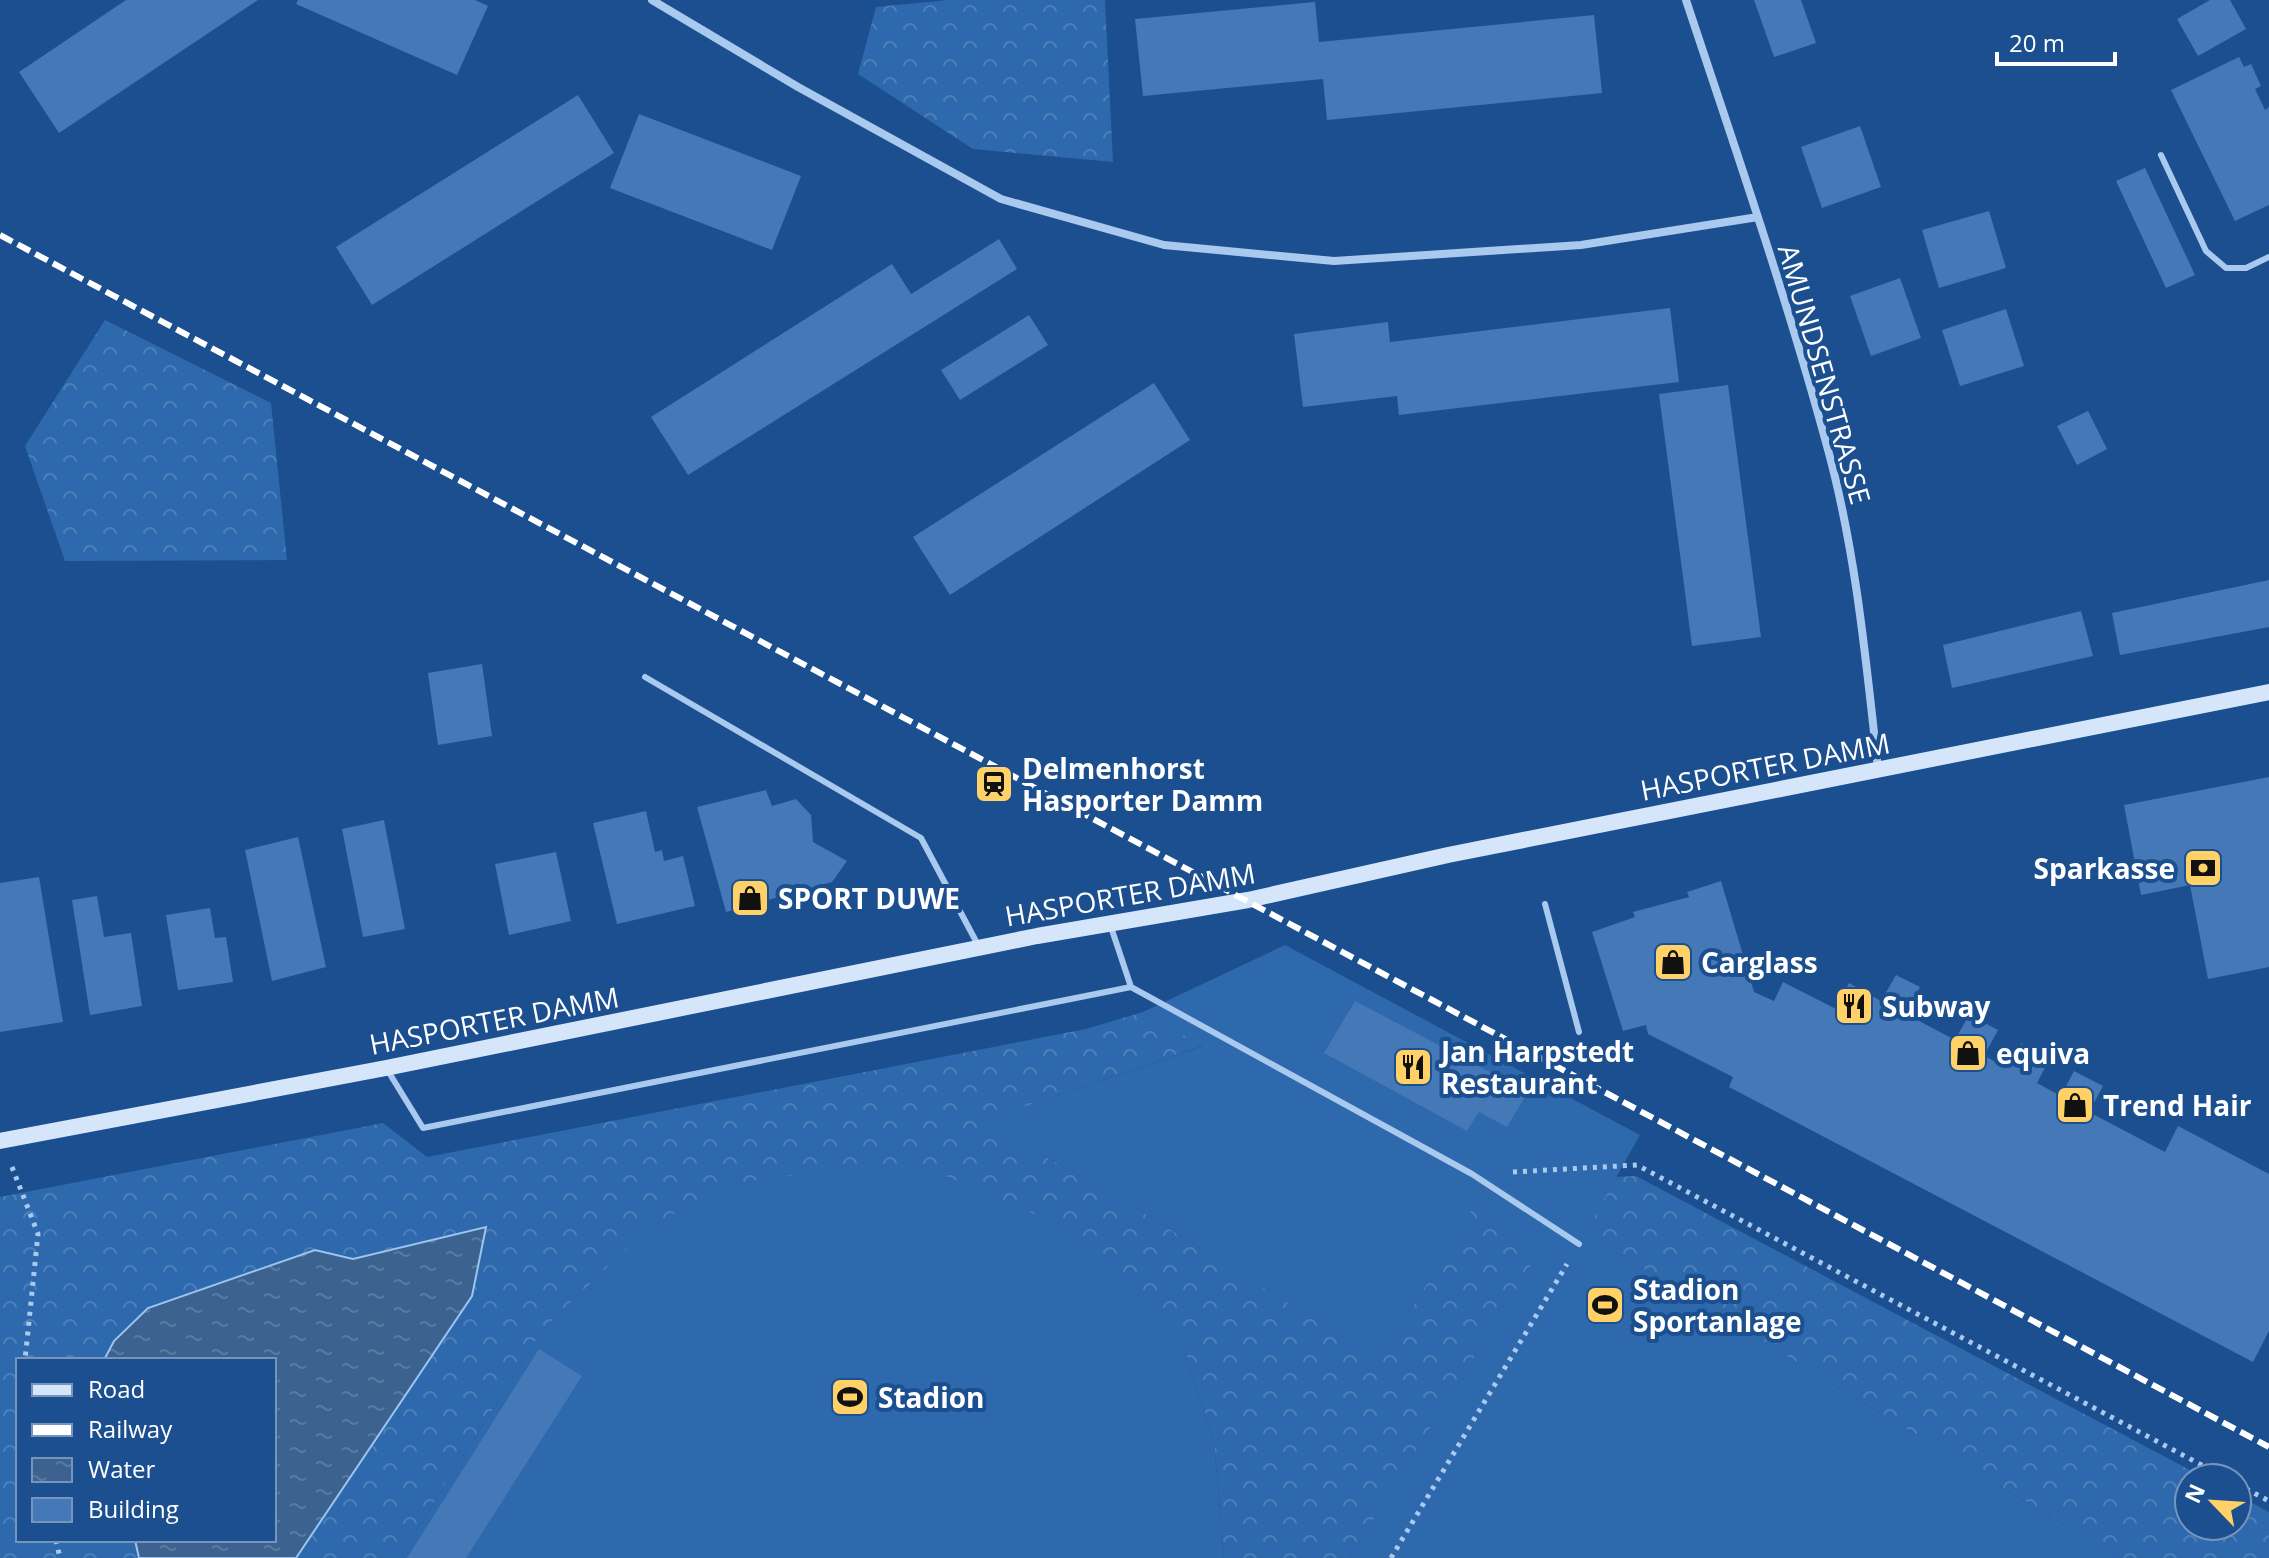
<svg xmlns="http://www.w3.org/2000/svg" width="2269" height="1558" font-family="'Open Sans',sans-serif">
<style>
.forest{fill:url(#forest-crowns)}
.garden{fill:#2e69ad}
.water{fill:url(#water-ripples);stroke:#9cc4f0;stroke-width:2}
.building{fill:#4478b7}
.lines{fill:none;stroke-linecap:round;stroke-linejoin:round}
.path{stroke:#a9c9ee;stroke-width:5;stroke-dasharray:4 6;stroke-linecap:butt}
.lane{stroke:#a9c9ee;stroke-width:6}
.street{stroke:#a9c9ee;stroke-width:8}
.secondary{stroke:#d6e6fa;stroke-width:16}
.rail{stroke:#fff;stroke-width:6;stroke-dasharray:14 6;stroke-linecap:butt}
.labels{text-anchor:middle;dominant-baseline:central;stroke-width:8;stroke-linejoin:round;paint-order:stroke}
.street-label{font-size:28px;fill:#fff;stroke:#1b4f8f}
.poi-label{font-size:28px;font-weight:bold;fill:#fff;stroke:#1b4f8f;text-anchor:start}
</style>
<defs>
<pattern id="forest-crowns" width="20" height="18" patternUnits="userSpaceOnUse" patternTransform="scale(2)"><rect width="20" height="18" fill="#2e69ad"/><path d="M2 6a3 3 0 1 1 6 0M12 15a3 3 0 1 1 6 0" fill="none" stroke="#4d80b9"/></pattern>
<pattern id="water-ripples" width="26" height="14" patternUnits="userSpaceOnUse" patternTransform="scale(2)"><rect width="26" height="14" fill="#3c6290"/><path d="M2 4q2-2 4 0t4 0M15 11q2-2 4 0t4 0" fill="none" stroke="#597aa1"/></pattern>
</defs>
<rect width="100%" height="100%" fill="#1b4f8f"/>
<path class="forest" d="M948,0h157l8,162 -140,-13 -115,-75 18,-67z
M105,320l166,83 16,157 -222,1 -40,-115z
M1143,1012l62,33 -225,77 119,63 281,175 93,-153 68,43 -191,308h-126l-10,-116 -29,-91 -60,-72 -581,49 -145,230h-103l176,-262 14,-69 -133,32 -38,-9 -201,91 -10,19h-86v180h117l4,18h-139v-361l383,-74 44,34 659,-128z
M1636,1176l569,302h-16v48h48v-31l32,17v46h-151l-533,-325 29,-56z"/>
<path class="garden" d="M1285,945l355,190 -55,98 533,325h-768l190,-308 -67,-42 -93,153 -281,-176 -120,-63 224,-76 -60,-34z
M830,1170l111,4 101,43 84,62 59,72 29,91 10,116h-825l145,-230 108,-104 91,-42z"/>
<path class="water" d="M486,1227l-14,69 -176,262h-157l-4,-18h139v-180h-170l10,-19 34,-33 167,-58 38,9z"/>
<path class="building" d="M126,0h132l-199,133 -40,-61z
M298,0h177l13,6 -31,69 -161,-71z
M1754,0h47l15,43 -42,14z
M2210,0h20l16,29 -48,27 -21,-37z
M1315,2l4,40 275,-27 8,78 -275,27 -4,-41 -180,17 -8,-77z
M2239,57l5,10 7,-3 10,22 -6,3 10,21 4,-3v98l-34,16 -64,-131z
M578,95l36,58 -242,152 -36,-58z
M639,114l162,62 -29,74 -162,-62z
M1860,126l21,61 -59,21 -21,-61z
M2145,168l50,107 -29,13 -50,-107z
M1989,211l17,57 -67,20 -17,-58z
M999,239l18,30 -329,206 -37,-58 241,-153 19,30z
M1900,278l21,60 -50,18 -21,-60z
M1670,308l9,74 -280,33 -2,-19 -94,11 -9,-73 94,-12 2,20z
M2006,309l18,57 -64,20 -18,-56z
M1029,315l19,30 -88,55 -19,-30z
M1154,383l36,57 -240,155 -37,-58z
M1728,385l33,252 -69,9 -33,-252z
M2088,411l19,38 -30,16 -20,-39z
M2269,580v47l-149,28 -8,-42z
M2081,611l12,45 -141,32 -9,-43z
M482,664l10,72 -54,9 -10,-72z
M2269,777v190l-61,12 -18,-94 -49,10 -17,-90z
M766,790l6,16 24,-7 15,16 2,27 34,19 -15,21 -106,30 -29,-105z
M646,811l9,41 7,-2 2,11 19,-5 12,50 -78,18 -24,-101z
M384,820l21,109 -42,8 -21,-108z
M298,837l28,130 -54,14 -27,-131z
M556,852l15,69 -62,14 -14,-71z
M39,877l24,145 -63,10v-149z
M1721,881l33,111 20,9 9,-19 53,27 13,-26 32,18 15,-26 24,12 -14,27 49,26 14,-25 29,15 -14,26 24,12 13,-25 29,15 -13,25 24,13 13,-25 29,15 -14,26 76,40 13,-26 91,48v157l-16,31 -524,-275 4,-10 -85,-43 -2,-9 -23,6 -31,-99 43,-15 -2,-5 56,-15 -2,-5z
M97,896l7,41 27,-4 11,73 -52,9 -18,-115z
M210,908l5,30 11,-1 7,45 -55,8 -12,-75z
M1355,1001l173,91 -21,35 -28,-15 -12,19 -143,-78z
M539,1349l43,27 -116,182h-59z"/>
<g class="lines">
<path class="path" d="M12,1167l26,67 -13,126
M1513,1172l124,-7 589,313
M2237,1484l32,17
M56,1540l4,18
M1391,1558l176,-294"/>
<path class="lane" d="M2161,155l45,96 20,17h20l23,-11
M645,677l276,161 57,107
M1545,904l34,128
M1111,927l20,60 341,187 107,70
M388,1071l35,57 708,-141"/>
<path class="street" d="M652,0l146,87 203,112 163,46 170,16 247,-16 177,-28
M1686,0c49,148 100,295 141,446 29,105 39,215 51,323"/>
<path class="secondary" d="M0,1141l386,-73 651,-132 211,-36 200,-45 821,-163"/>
<path class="rail" d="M0,235l2269,1212"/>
</g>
<defs>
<symbol id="station-square" viewBox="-11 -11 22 22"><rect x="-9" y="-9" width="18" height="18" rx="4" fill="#ffd166" stroke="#1b4f8f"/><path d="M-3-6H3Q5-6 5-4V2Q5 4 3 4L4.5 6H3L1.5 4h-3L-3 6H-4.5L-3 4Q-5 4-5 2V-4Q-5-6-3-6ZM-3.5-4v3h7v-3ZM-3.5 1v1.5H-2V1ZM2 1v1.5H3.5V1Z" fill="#111"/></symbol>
<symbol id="bank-square" viewBox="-11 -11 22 22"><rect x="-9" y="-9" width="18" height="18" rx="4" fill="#ffd166" stroke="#1b4f8f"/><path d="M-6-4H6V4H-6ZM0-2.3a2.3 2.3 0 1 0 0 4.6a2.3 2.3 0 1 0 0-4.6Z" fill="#111"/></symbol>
<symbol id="shop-square" viewBox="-11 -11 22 22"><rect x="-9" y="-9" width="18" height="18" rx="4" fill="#ffd166" stroke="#1b4f8f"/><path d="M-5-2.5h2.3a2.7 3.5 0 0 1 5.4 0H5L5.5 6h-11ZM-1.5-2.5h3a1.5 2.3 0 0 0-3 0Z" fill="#111"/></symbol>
<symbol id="restaurant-square" viewBox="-11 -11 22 22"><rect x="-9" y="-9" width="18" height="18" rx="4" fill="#ffd166" stroke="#1b4f8f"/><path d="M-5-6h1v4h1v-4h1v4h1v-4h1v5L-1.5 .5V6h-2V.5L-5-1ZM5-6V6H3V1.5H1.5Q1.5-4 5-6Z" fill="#111"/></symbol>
<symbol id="stadium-square" viewBox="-11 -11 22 22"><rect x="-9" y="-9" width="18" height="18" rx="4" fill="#ffd166" stroke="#1b4f8f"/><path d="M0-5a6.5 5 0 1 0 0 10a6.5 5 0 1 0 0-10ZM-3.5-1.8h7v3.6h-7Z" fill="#111"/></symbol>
</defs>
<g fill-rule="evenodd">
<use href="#station-square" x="972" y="762" width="44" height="44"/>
<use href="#bank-square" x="2181" y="846" width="44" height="44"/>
<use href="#shop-square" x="728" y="876" width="44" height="44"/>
<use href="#shop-square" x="1651" y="940" width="44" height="44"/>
<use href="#restaurant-square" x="1832" y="984" width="44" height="44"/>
<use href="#shop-square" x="1946" y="1031" width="44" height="44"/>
<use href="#restaurant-square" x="1391" y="1045" width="44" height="44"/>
<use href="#shop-square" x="2053" y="1083" width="44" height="44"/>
<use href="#stadium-square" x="1583" y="1283" width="44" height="44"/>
<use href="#stadium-square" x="828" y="1375" width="44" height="44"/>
</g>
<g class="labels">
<g class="street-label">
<text transform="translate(1825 374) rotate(74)">AMUNDSENSTRASSE</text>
<text transform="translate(1765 766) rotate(-11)">HASPORTER DAMM</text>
<text transform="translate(1130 894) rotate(-10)">HASPORTER DAMM</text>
<text transform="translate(494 1020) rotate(-11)">HASPORTER DAMM</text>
</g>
<g class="poi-label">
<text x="1022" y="768">Delmenhorst<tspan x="1022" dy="32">Hasporter Damm</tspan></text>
<text x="2175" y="868" text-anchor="end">Sparkasse</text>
<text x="778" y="898">SPORT DUWE</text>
<text x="1701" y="962">Carglass</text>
<text x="1882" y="1006">Subway</text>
<text x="1441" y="1051">Jan Harpstedt<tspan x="1441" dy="32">Restaurant</tspan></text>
<text x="1996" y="1053">equiva</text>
<text x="2103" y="1105">Trend Hair</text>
<text x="1633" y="1289">Stadion<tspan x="1633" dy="32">Sportanlage</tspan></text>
<text x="878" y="1397">Stadion</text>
</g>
</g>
<rect x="16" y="1358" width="260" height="184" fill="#1b4f8f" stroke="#7695bc" stroke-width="2"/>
<rect x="32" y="1384" width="40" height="12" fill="#d6e6fa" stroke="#7695bc" stroke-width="2"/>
<text x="88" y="1398" font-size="24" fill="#ffffff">Road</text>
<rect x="32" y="1424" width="40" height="12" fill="#ffffff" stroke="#7695bc" stroke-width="2"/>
<text x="88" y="1438" font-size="24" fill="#ffffff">Railway</text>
<rect x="32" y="1458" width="40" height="24" fill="url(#water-ripples)" stroke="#7695bc" stroke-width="2"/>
<text x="88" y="1478" font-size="24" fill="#ffffff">Water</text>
<rect x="32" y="1498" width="40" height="24" fill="#4478b7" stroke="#7695bc" stroke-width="2"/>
<text x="88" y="1518" font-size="24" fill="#ffffff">Building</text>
<g transform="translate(2213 1502) rotate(295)"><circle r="38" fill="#1b4f8f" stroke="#7695bc" stroke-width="2"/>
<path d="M0-6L14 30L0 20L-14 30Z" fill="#ffd166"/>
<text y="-12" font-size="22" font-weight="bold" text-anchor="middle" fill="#ffffff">N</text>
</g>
<path d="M1997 52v12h118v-12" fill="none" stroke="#ffffff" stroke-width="4"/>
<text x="2009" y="52" font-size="24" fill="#ffffff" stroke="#1b4f8f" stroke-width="6" paint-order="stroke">20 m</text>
</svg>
